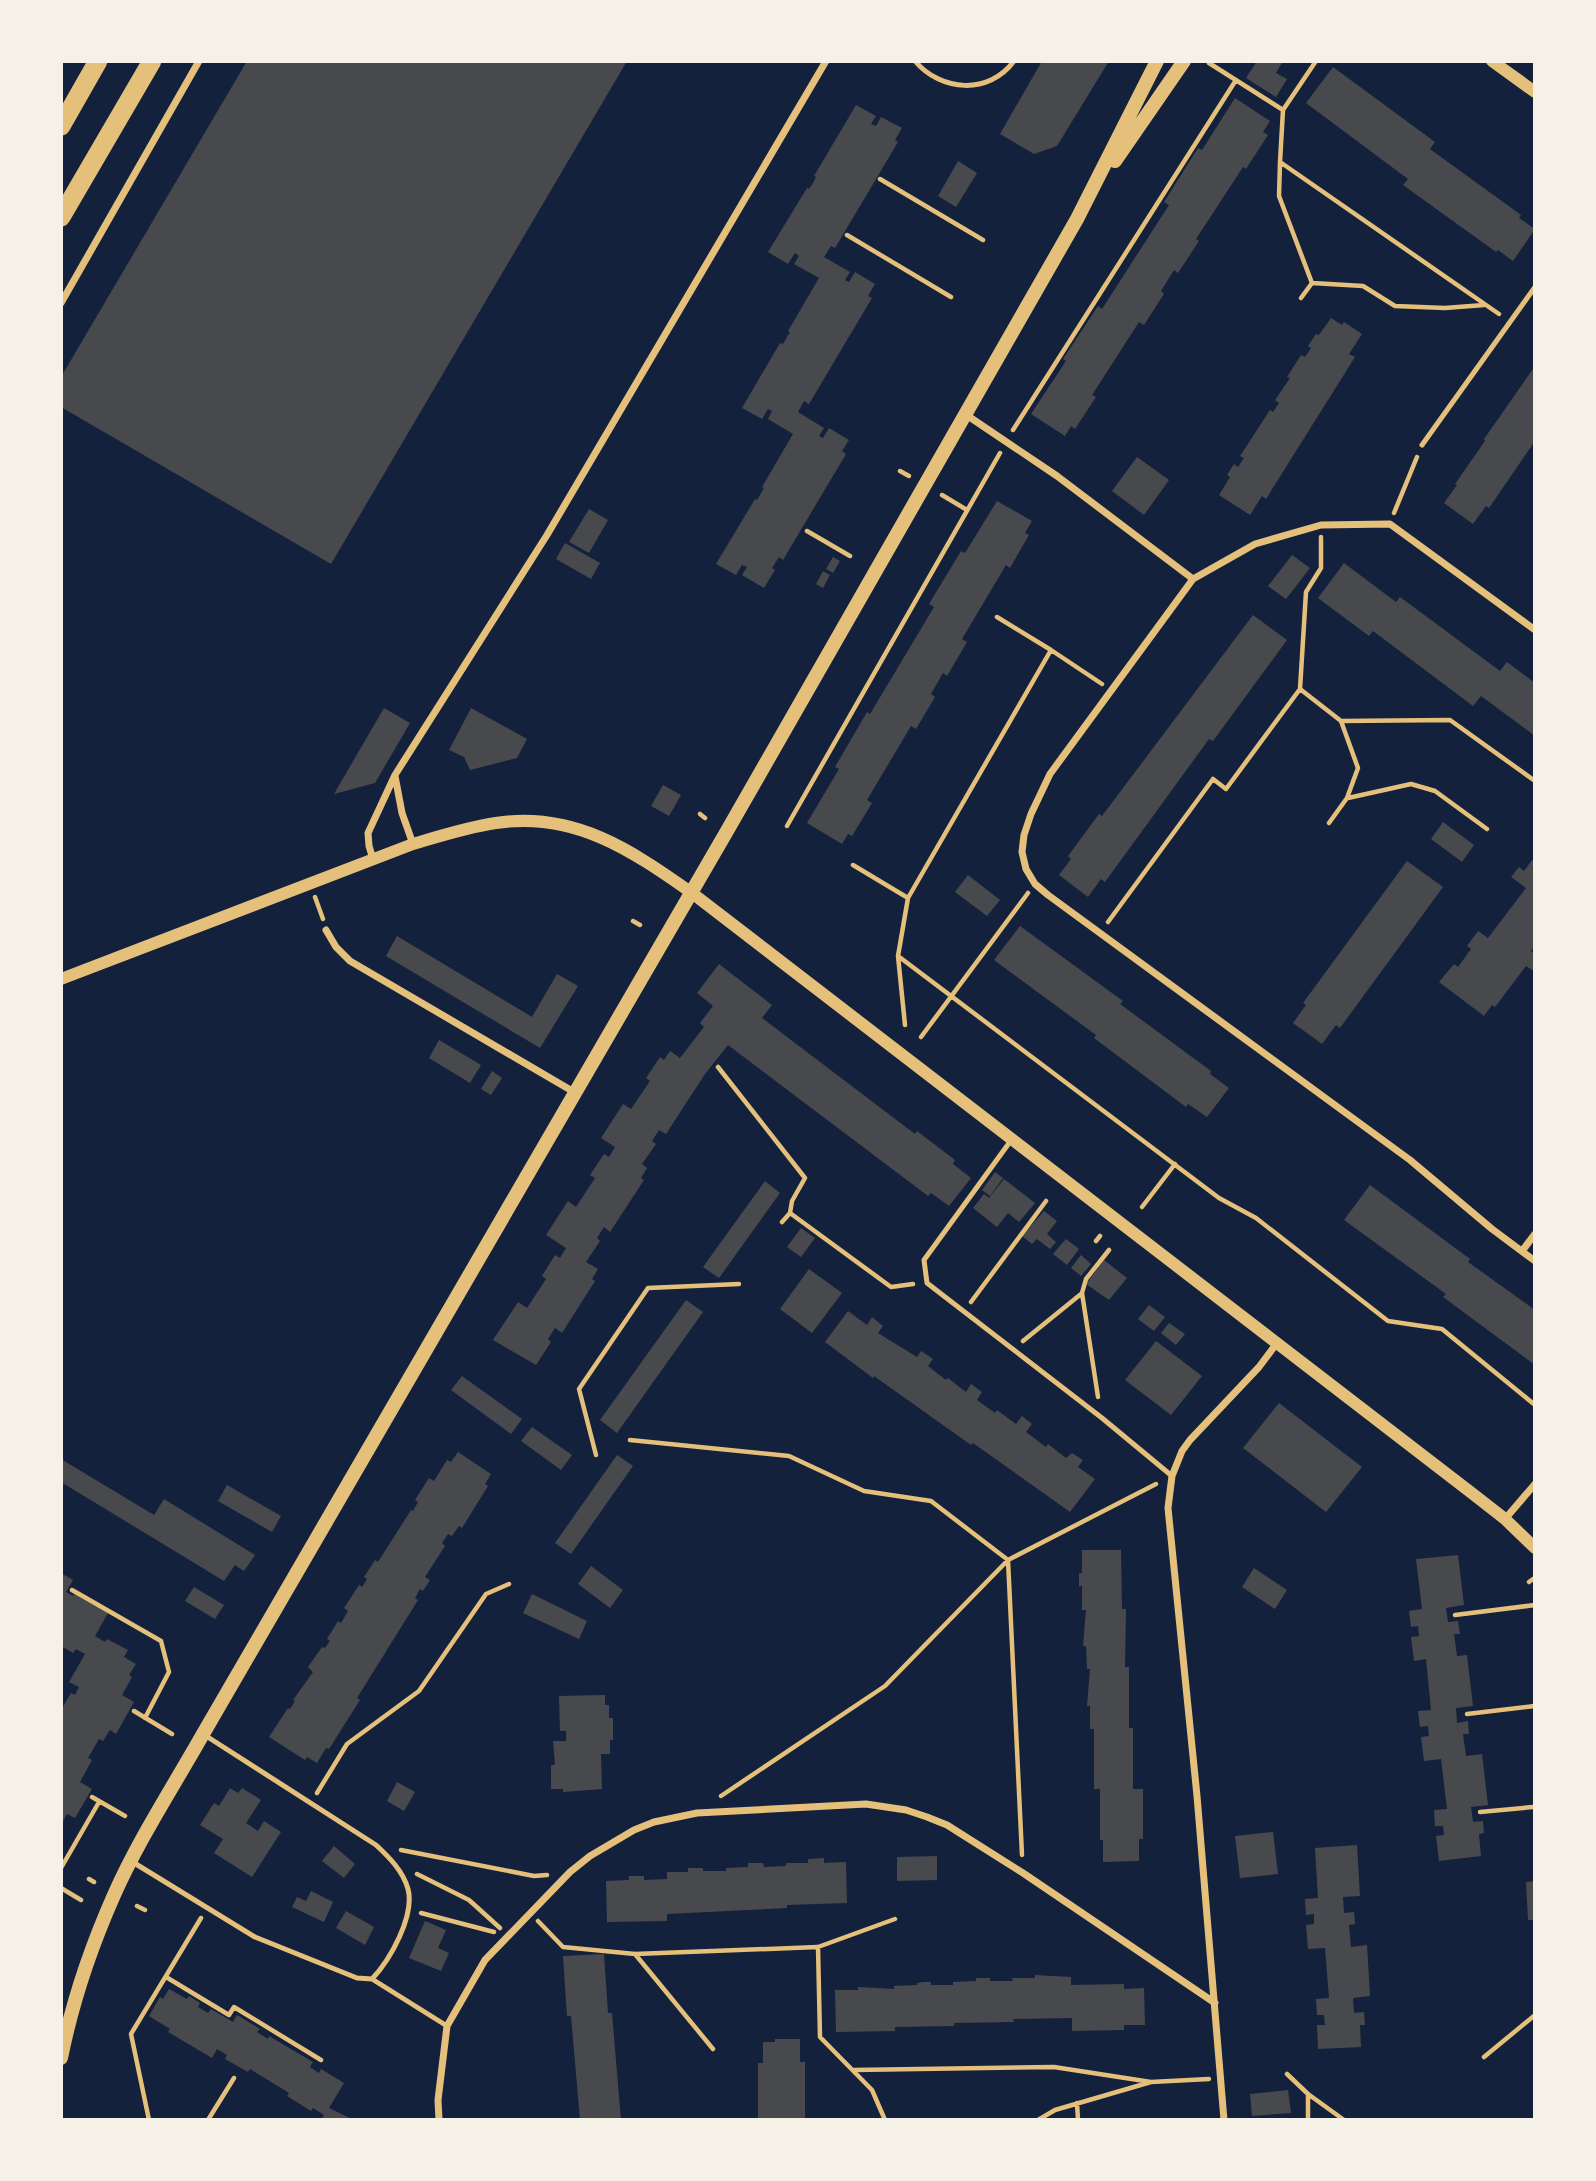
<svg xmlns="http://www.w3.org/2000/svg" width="1596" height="2181" font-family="'PT Sans',sans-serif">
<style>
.building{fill:#48494c}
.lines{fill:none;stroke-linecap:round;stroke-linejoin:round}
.path{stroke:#e5c07b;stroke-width:4.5}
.service{stroke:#e5c07b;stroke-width:5}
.minor{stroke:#e5c07b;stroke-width:7}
.tertiary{stroke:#e5c07b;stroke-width:12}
.secondary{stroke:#e5c07b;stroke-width:14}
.trunk{stroke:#e5c07b;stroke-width:19}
</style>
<rect width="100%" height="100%" fill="#14213d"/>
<path class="building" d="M247,61h380l-296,503 -270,-157v-30z
M1042,61h67l-52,85 -23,8 -34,-20z
M1257,61h26l-7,12 11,6 -11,18 -30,-19z
M1333,67l102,75 -5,7 91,66 -2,3 16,11 -22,32 -15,-11 -2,2 -93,-67 5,-6 -102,-76z
M1235,98l35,23 -7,11 5,3 -22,34 -3,-2 -47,72 3,2 -21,32 -4,-3 -13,21 3,3 -20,31 -5,-3 -47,73 4,2 -21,32 -4,-3 -6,10 -34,-22 35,-53 -3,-2 35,-53 4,3 67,-104 -5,-3 34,-54 4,2z
M856,105l20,11 -5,8 5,2 5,-9 21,11 -7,12 3,2 -63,106 -4,-2 -7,11 26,15 -5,8 4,2 6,-10 20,12 -7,12 4,2 -63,106 -5,-3 -6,11 26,16 -5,8 4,2 6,-10 20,12 -7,11 4,3 -63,106 -4,-3 -7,11 3,2 -11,18 -22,-13 5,-8 -5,-2 -6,10 -20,-11 39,-65 2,1 7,-12 -2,-1 31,-53 -25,-15 4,-8 -4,-2 -6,10 -20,-11 38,-65 3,1 7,-12 -2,-1 31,-53 -25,-14 5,-8 -4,-3 -7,11 -20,-12 39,-64 2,1 4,-6 3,-6 -2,-1z
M958,161l19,12 -21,34 -18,-11z
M1331,318l11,7 2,-3 18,12 -13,20 6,3 -89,142 -4,-3 -12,19 -31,-20 11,-18 -3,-2 7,-11 4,3 6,-9 -4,-2 30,-46 3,2 6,-9 -4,-3 15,-22 -3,-1 14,-22 4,2 6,-9 -3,-2 8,-12 3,1z
M1535,366v75l-46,67 -3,-2 -13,18 -29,-21 13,-18 -2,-1 30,-43 -1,-2z
M1137,457l32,23 -25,35 -32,-24z
M997,501l35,20 -7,12 4,2 -19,33 -4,-3 -44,74 5,3 -20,34 -4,-3 -12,21 4,3 -19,32 -5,-3 -44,74 5,3 -20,33 -4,-2 -6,10 -35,-21 32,-54 -4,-2 32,-55 3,2 64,-107 -5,-3 32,-53 4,2z
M589,509l19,11 -19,33 -20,-11z
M565,543l35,20 -9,16 -35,-20z
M1292,555l18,13 -24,31 -18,-13z
M833,557l7,4 -7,12 -7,-4z
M1344,563l52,39 4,-5 100,74 7,-9 28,21v53l-54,-40 -8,10 -100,-75 -4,5 -51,-38z
M823,571l7,4 -7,13 -7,-4z
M1253,615l34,25 -74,101 -4,-2 -104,143 -4,-3 -13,18 -29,-22 12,-16 -3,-3 31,-42 3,2z
M384,708l26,15 -35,60 -41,11z
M471,708l56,31 -10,19 -47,12 -6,-13 -15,-7z
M663,785l18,10 -12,21 -18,-10z
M1443,822l31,23 -12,17 -31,-23z
M1532,860l3,2v84l-4,5 4,3v18l-9,-6 -31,41 -3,-2 -8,11 -45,-34 15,-18 4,3 13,-18 -4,-3 11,-15 10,7 38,-50 -15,-11 8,-10 5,4z
M1407,861l36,26 -103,141 -4,-3 -14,19 -29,-21 13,-18 -3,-2z
M968,875l32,25 -13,16 -32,-24z
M1020,926l103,75 -3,3 91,67 -1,3 19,14 -22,29 -19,-13 -2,3 -92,-69 2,-3 -102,-75z
M397,936l135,81 25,-43 21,12 -38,62 -154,-92z
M719,964l53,41 -10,13 153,116 2,-3 38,29 -2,4 18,14 -22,28 -18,-13 -3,3 -200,-151 -23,29 -39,60 -7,-4 -7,11 4,3 -14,20 5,4 -6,10 3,2 -34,52 -6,-5 -7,11 3,3 -14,21 12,7 -6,10 3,2 -33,52 -7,-5 -7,11 3,3 -15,23 -43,-25 25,-38 9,6 19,-29 -4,-3 13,-21 5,3 6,-10 -20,-13 22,-34 8,6 19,-29 -5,-3 14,-21 5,3 6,-10 -14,-9 22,-34 8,5 19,-28 -4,-3 14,-21 4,3 6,-9 10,7 24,-31 -4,-4 13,-17 -16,-13z
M439,1040l42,25 -11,18 -41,-25z
M492,1071l10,7 -11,17 -10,-6z
M995,1172l8,6 -13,18 -8,-6z
M1004,1179l31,24 -16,19 -11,-9 -11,14 -24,-19 11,-14 5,4z
M765,1181l15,12 -61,85 -16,-11z
M1370,1185l100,74 -2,3 67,48v55l-92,-68 3,-3 -102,-74z
M1044,1211l13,10 -10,13 9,8 -6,7 -13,-10 -5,5 -10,-8z
M801,1228l14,10 -14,19 -14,-10z
M1066,1239l13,10 -12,16 -14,-11z
M1081,1255l10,9 -10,12 -10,-8z
M1104,1260l23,18 -18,22 -23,-16z
M809,1269l33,24 -30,40 -32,-24z
M686,1300l17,12 -86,121 -17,-13z
M1149,1305l16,12 -11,14 -16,-12z
M848,1311l19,14 5,-8 11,9 -5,7 39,24 4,-6 12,8 -5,7 18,14 2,-2 18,14 5,-8 11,8 -5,8 18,13 2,-3 19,14 6,-8 10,8 -6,8 20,15 2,-3 18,14 6,-5 11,7 -5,7 17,12 -25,33 -97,-69 -2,2 -97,-69 -1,2 -48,-36z
M1169,1323l16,11 -9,11 -15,-12z
M1156,1341l46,35 -31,39 -46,-35z
M462,1376l60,43 -11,15 -60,-44z
M1279,1403l83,64 -36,45 -83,-64z
M532,1427l40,28 -11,15 -40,-29z
M458,1452l33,22 -6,10 3,2 -26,42 -3,-2 -7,10 -4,-2 -6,9 3,3 -20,31 5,3 -7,11 -3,-2 -5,9 3,2 -61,98 3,2 -31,49 -3,-1 -9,15 -10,-6 -2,3 -36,-23 19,-29 2,1 5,-8 -2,-1 20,-28 -5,-5 14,-20 3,1 5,-7 -3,-2 11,-18 3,2 7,-12 -4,-3 15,-23 3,2 5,-8 -3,-2 11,-17 3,2 33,-52 2,1 5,-9 -3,-2 14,-22 5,3 13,-21 4,2z
M617,1455l16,11 -62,88 -16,-11z
M61,1459l93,56 10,-16 91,56 -11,16 -9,-6 -11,16 -163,-99z
M227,1485l54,31 -9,16 -54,-31z
M1082,1550h39l1,59h4l-1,58h4v61h4v61h10v50h-4v22l-36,1v-22h-3v-51h-6v-60h-4v-23h-3l3,-37h-3l-1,-23h-3l3,-36h-4v-24h-3v-13h3z
M1458,1555l6,50 -18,3 2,14 10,-1 2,13h-6l3,22 10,-1 6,51 -17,2 1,15 11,-2 1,13h-6l3,22 16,-2 6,51 -17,2 2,15 10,-1 1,12 -5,1 2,22 -42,5 -3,-25 8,-1 -1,-9h-8l-1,-16 13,-1 -6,-50 -17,2 -3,-24 8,-1 -1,-10 -8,1 -2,-16 13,-1 -5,-51 -12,2 -3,-24 8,-1 -1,-10 -7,1 -2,-16 13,-2 -6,-50z
M591,1566l32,24 -13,18 -32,-24z
M1254,1568l33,22 -12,19 -33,-22z
M61,1573l12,7 -7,12 7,4 1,-2 34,19 -13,23 10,6 2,-3 21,11 -4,7 12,7 -7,11 3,2 -10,18 12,7 -18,32 -6,-4 -7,11 -4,-2 -11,19 4,2 -12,22 12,7 -17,29 -8,-4 -6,11v-115l10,-17 4,2 4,-8 -10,-5 16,-28 -9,-5 -3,4 -12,-7z
M194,1587l30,18 -9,14 -30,-18z
M532,1594l55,27 -8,18 -56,-26z
M605,1695v10h4v13h4v22h-3v14h-9l1,35 -39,3v-3h-12v-24h4l-2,-24h13v-10h-6l-1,-35z
M397,1782l18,10 -11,19 -17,-10z
M230,1788l8,5 4,-5 19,12 -15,23 12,8 6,-10 17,11 -29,45 -38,-24 9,-14 -23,-14 14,-22 5,3z
M1273,1832l5,42 -38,4 -5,-42z
M1357,1845l3,51 -17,1 1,16 10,-1 1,12 -6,1 2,22 16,-2 3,51 -17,2 1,15 10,-1 1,13h-5l1,22 -43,2 -1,-24h8l-1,-10h-7l-1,-16 13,-1 -4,-50 -17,1 -2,-24 8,-1v-10l-8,1 -1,-16 13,-1 -3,-50z
M334,1846l21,18 -11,14 -22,-17z
M937,1856v24l-40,1v-24z
M824,1858v5l22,-1 1,41 -60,2v3l-120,6v7l-60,1 -1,-41 23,-1v-4h15v4l23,-1v-7h21v-4h15v3h23v-3l22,-1v-4h15l1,4 22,-1v-3h22v-4z
M1535,1881v39h-7l-2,-38z
M311,1891l22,11 -9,20 -32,-15 5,-10 9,4z
M346,1911l28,16 -9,18 -29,-17z
M425,1921l21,9 -8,18 11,5 -8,18 -32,-13z
M604,1954l4,59h4l9,107h-41l-9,-104h-4l-4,-60z
M1035,1975l36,2v8l53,-1v5l20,-1 1,37h-21v5l-52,1v-13l-59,1 1,3 -60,1v3l-59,1v4l-59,1 -1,-42h23v-3l36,2v-3l23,-1v-2l7,-1h7v3h22v-3l23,-1v-3h14v3h23l-1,-3h23z
M169,1989l18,10 2,-3 11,7 -2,4 10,6 3,-4 22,13 4,-7 23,14 -3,3 11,7 1,-3 44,26 -3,5 9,6 2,-4 23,14 -15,25 25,12h-33l3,-5 -11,-7 -2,3 -24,-15 2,-3 -39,-24 -2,3 -23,-13 2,-4 -10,-6 -5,9 -44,-26 2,-3 -21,-13 11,-19 3,2z
M775,2039h25v23h5v58h-47v-57h5v-21h12z
M1288,2090l3,23 -39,3 -2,-22z"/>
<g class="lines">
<path class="path" d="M1316,61l-33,49 -3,52 219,152
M1209,63l74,47
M1280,162l-1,34 33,87 -11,15
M880,179l103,61
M847,235l104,62
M1312,283l51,3 32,20 50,2 39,-3
M1013,430l223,-350
M900,471l9,5
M942,495l25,15
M1394,513l23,-56
M807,531l43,25
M1321,537v31l-15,24 -6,97 41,32 17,47 -11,30 -18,25
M997,617l54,33 51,34
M1341,721l109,-1 85,61
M1348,798l63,-14 24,7 52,38
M700,814l5,4
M787,826l213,-373
M853,865l55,33
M315,897l8,22
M633,921l7,4
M1108,922l105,-143 13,10 74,-100
M898,956l321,242 37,20 132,103 54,8 93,76
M905,1025l-7,-69 10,-58 143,-248
M921,1037l107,-144
M718,1067l87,111 -13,23 -2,12
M1142,1207l33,-43
M782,1222l8,-9 101,74 22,-3
M1096,1241l4,-5
M971,1302l75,-101
M1023,1341l58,-47
M1098,1397l-16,-104 4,-14 23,-29
M630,1440l159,16 75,35 67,10 77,59 14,295
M596,1455l-17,-66 69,-101 91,-4
M1529,1582l4,-3
M72,1590l89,51 8,31 -24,46
M1455,1615l80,-10
M134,1711l38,23
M1467,1714l68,-8
M317,1793l30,-49 72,-53 67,-97 23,-10
M721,1796l164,-110 123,-126 148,-76
M92,1797l33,19
M1480,1812l53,-5
M401,1850l133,26 13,-1
M61,1868l38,-66
M417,1874l52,26 31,28
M89,1879l5,3
M61,1888l20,12
M137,1906l8,4
M421,1913l73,19
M538,1921l25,26 72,7 183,-7 77,-28
M818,1947l2,90 52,53 13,30
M635,1954l78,95
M166,1977l63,38 5,-8 87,53
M1484,2057l51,-42
M853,2070l201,-3 97,15
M1287,2074l21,20v26
M1308,2094l36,26
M1077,2103l1,17
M149,2120l-18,-86 70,-116
M208,2120l26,-42
M1038,2120l17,-10 96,-28 58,-3"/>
<path class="service" d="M915,61c26,31 74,34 99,0
M1422,445l113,-158
M1012,1139l-88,121 3,23 175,135 70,58
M131,1861l124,76 102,41 15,1c18,-19 43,-63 36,-90 -5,-18 -19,-32 -32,-44l-173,-111
M372,1979l75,47"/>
<path class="minor" d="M61,303l138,-242
M965,414l92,62 136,103
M1535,630l-145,-106 -69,1 -66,19 -62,35 -143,195 -19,40 -7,21 -2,17 4,17 9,15 13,11 362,265 82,69 43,32
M395,776l7,37 11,31
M373,859l-4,-13 -1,-13 27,-58 152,-240 279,-474
M326,930l10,17 14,14 224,131
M1522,1251l13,-17
M1505,1519l30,-35
M439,2120l-1,-20 9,-74 38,-66 85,-88 20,-16 44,-26 20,-8 43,-9 169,-9 40,6 21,7 20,8 76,48 192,130
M1224,2120l-27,-324 -29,-288 4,-32 10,-25 8,-11 69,-73 18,-24"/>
<path class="tertiary" d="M1492,61l43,31
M61,979l352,-135c27,-8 55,-17 83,-21 78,-12 135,27 196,70l781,601 32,25 30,29"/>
<path class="secondary" d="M1115,161l69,-100
M61,2058c11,-55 30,-111 53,-163 25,-56 59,-108 89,-161l524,-903 350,-612 80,-158"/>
<path class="trunk" d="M61,126l37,-65
M61,217l91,-156"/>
</g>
<rect width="1596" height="2181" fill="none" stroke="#f6f1e7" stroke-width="126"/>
</svg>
